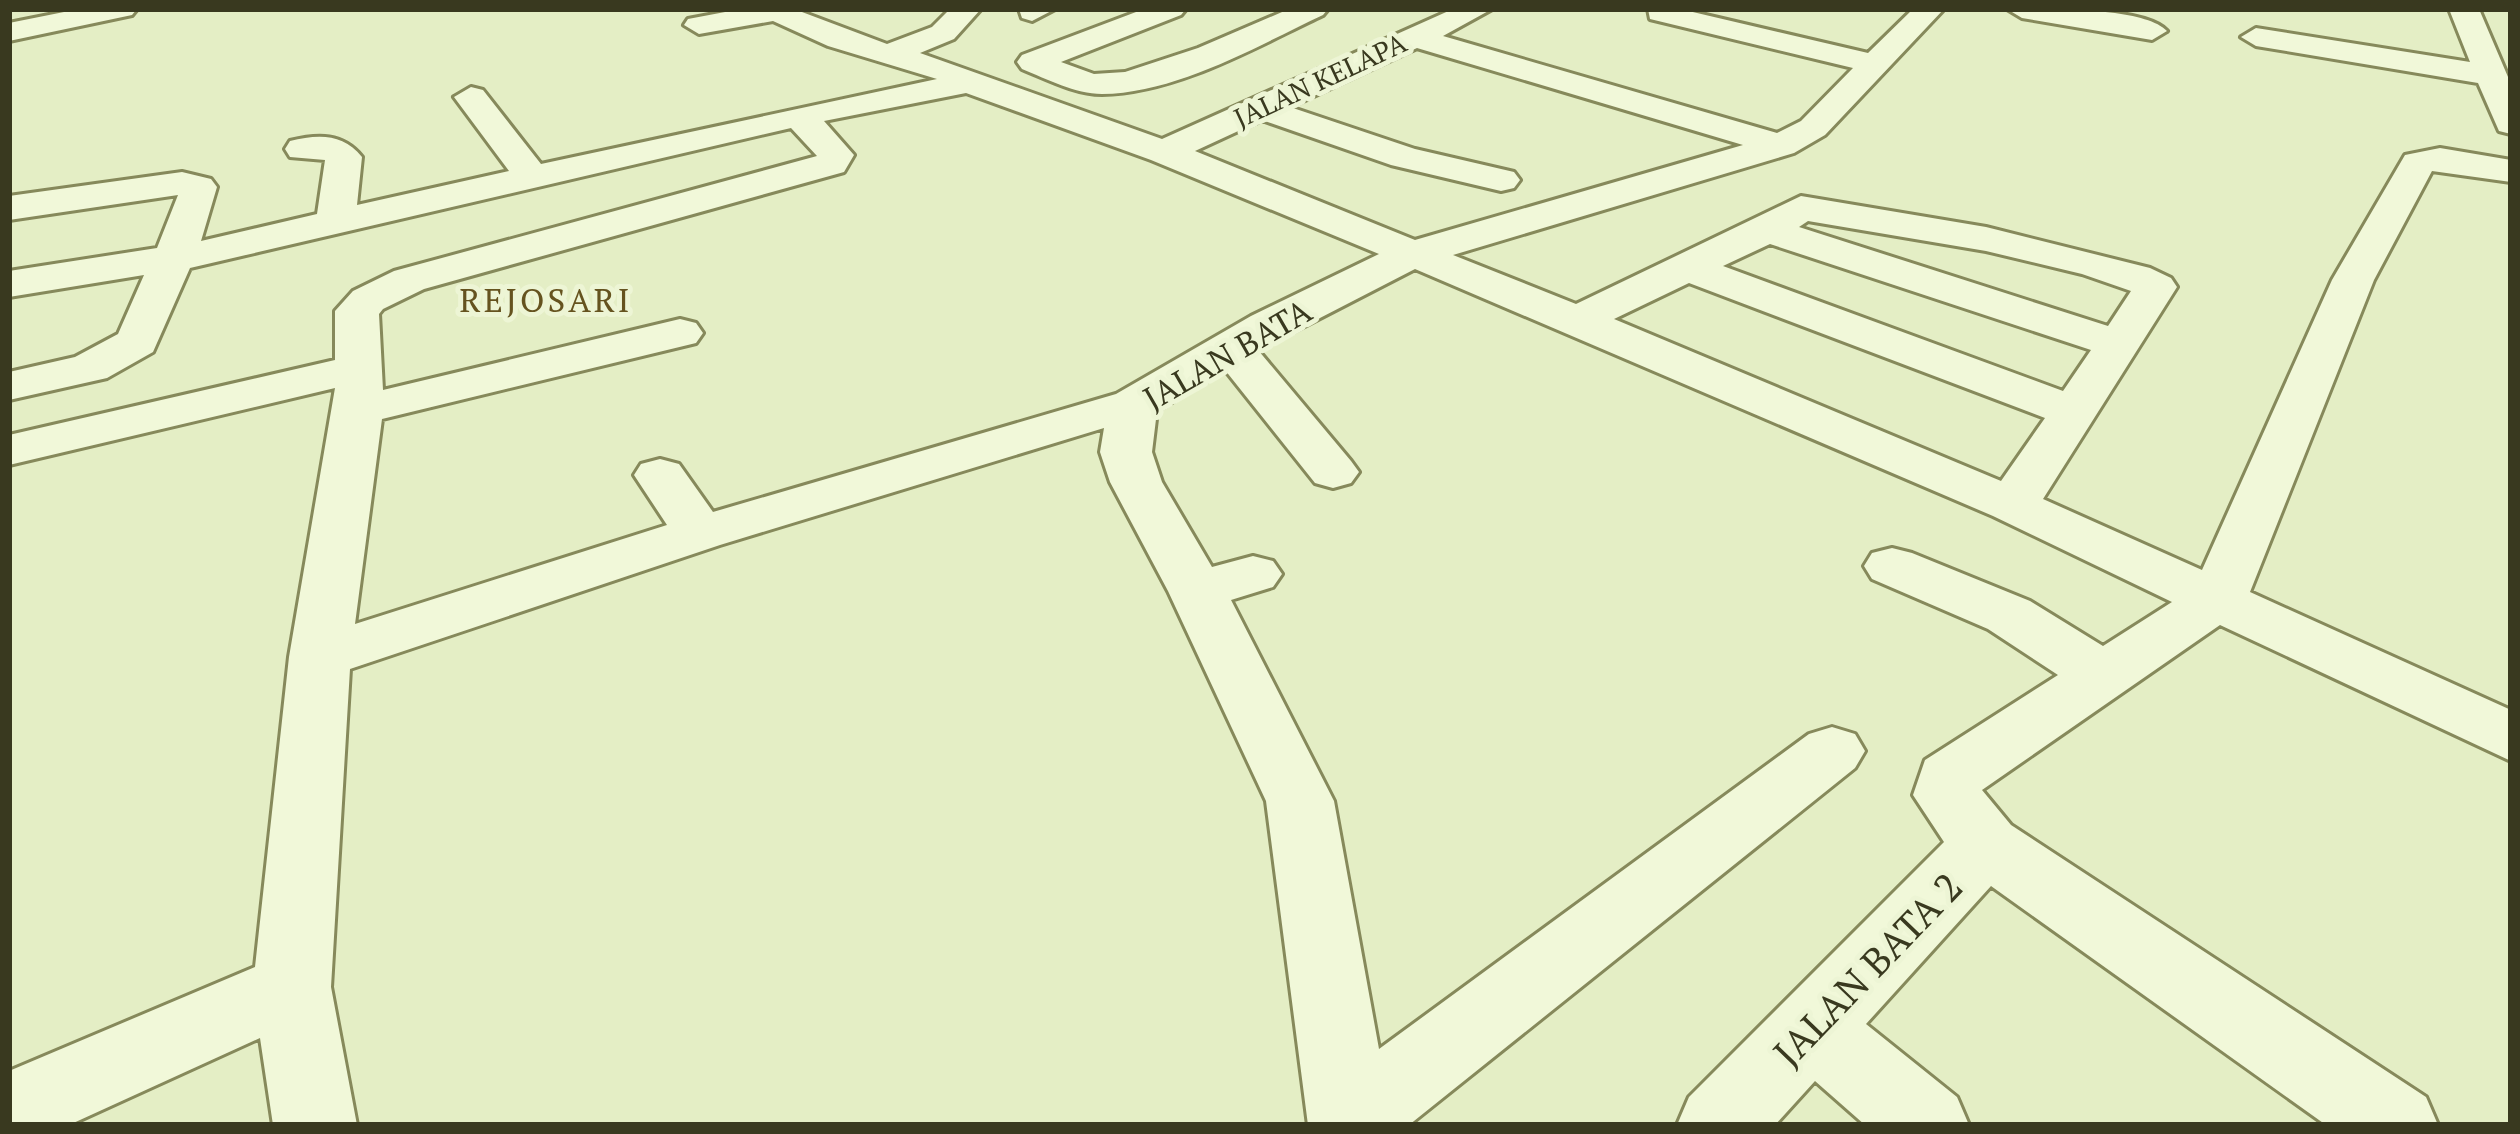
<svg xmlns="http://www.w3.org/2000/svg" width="2520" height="1134" font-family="'PT Serif',serif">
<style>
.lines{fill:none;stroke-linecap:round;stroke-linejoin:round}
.minor-casing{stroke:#86895b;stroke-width:6}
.minor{fill:#f1f8d9;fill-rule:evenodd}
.labels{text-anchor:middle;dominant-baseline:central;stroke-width:10;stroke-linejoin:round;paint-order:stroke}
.far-street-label{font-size:27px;fill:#39391f;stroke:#edf5d5}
.far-quarter-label{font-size:33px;letter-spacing:3px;fill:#65531f;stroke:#edf5d5}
.street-label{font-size:33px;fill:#39391f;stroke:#edf5d5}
.near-street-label{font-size:39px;fill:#39391f;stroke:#edf5d5}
</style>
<rect width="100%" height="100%" fill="#e4eec5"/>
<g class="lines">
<defs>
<path id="minor" d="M79,9h58l-5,6 -123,26v-18z
M741,9h53l93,35 45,-17 18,-18h31l-27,30 -34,14 242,86 291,-130h39l-49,27 334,97 24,-12 52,-53 -203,-49 -2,-10h32l188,44 45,-44h31l-119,126 -31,18 -341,102 123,49 225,-108 185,31 164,41 21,10 6,9 -134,212 159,71 130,-290 73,-125 35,-7 71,12v22l-79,-11 -58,109 -124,312 261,118v51l-291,-136 -238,165 29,35 415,272 12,28h-112l-335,-239 -125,138 91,73 12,28h-104l-50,-44 -40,44h-98l12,-28 255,-255 -31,-47 12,-35 133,-85 -70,-46 -116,-50 -8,-13 8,-13 20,-5 20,5 118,48 73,45 69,-44 -179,-86 -578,-247 -157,81 93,111 8,11 -8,11 -18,5 -18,-5 -90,-113 -68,41 -5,41 10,30 50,85 41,-11 20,5 9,13 -9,13 -42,13 103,201 45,248 430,-315 23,-7 23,7 10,17 -10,17 -446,357h-101l-42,-324 -98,-210 -58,-109 -10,-30 4,-24 -384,117 -370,124 -19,318 26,138h-84l-13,-87 -191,87h-60v-54l246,-104 34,-310 46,-269 -326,77v-30l326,-75v-49l18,-20 41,-20 423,-115 -26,-28 -601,140 -37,84 -46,26 -98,22v-28l66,-15 43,-23 26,-59 -135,22v-26l148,-23 21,-53 -169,25v-24l173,-24 29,7 6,8 -16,54 116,-27 8,-54 -35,-3 -5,-8 5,-8c28,-7 53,-8 72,16l-5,48 152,-34 -55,-74 17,-10 12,3 58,74 396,-85 -109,-33 -55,-25 -74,13 -15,-9 4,-6zM1417,48l326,97 -328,95 -220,-89 67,-31 129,45 110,26 13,-3 6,-8 -6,-8 -99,-23 -125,-42zM966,93l185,67 228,94 -128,62 -135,78 -403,118 -34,-48 -19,-5 -19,5 -7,11 33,50 -312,99 27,-205 314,-76 7,-10 -7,-10 -16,-4 -297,71 -4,-76 4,-5 41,-20 420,-117 10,-17 -30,-34zM1808,221l178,30 96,23 49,17 -23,35 -309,-99zM1770,244l321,106 -28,41 -340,-125zM1689,283l356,135 -44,63 -387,-162z
M1019,9h36l-23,12 -10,-3z
M1144,9h42l-5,6 -120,47 33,12 31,-2 73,-24 91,-39h39l-5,6c-66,31 -146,78 -221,79 -27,0 -55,-15 -80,-25l-5,-7 5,-7z
M2007,9c35,0 137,-3 160,22l-15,9 -130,-22z
M2449,9h30l32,75v50l-12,-3 -21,-48 -222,-37 -15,-9 15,-9 214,34z"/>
</defs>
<use href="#minor" class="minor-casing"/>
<use href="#minor" class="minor"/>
</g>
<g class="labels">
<g class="far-street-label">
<text transform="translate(1320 80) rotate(-25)">JALAN KELAPA</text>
</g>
<g class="far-quarter-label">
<text x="546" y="299">REJOSARI</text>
</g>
<g class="street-label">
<text transform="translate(1227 354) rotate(-30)">JALAN BATA</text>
</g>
<g class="near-street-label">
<text transform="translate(1867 969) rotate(-46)">JALAN BATA 2</text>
</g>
</g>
<rect width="2520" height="1134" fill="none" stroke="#39391f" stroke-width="24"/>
</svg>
